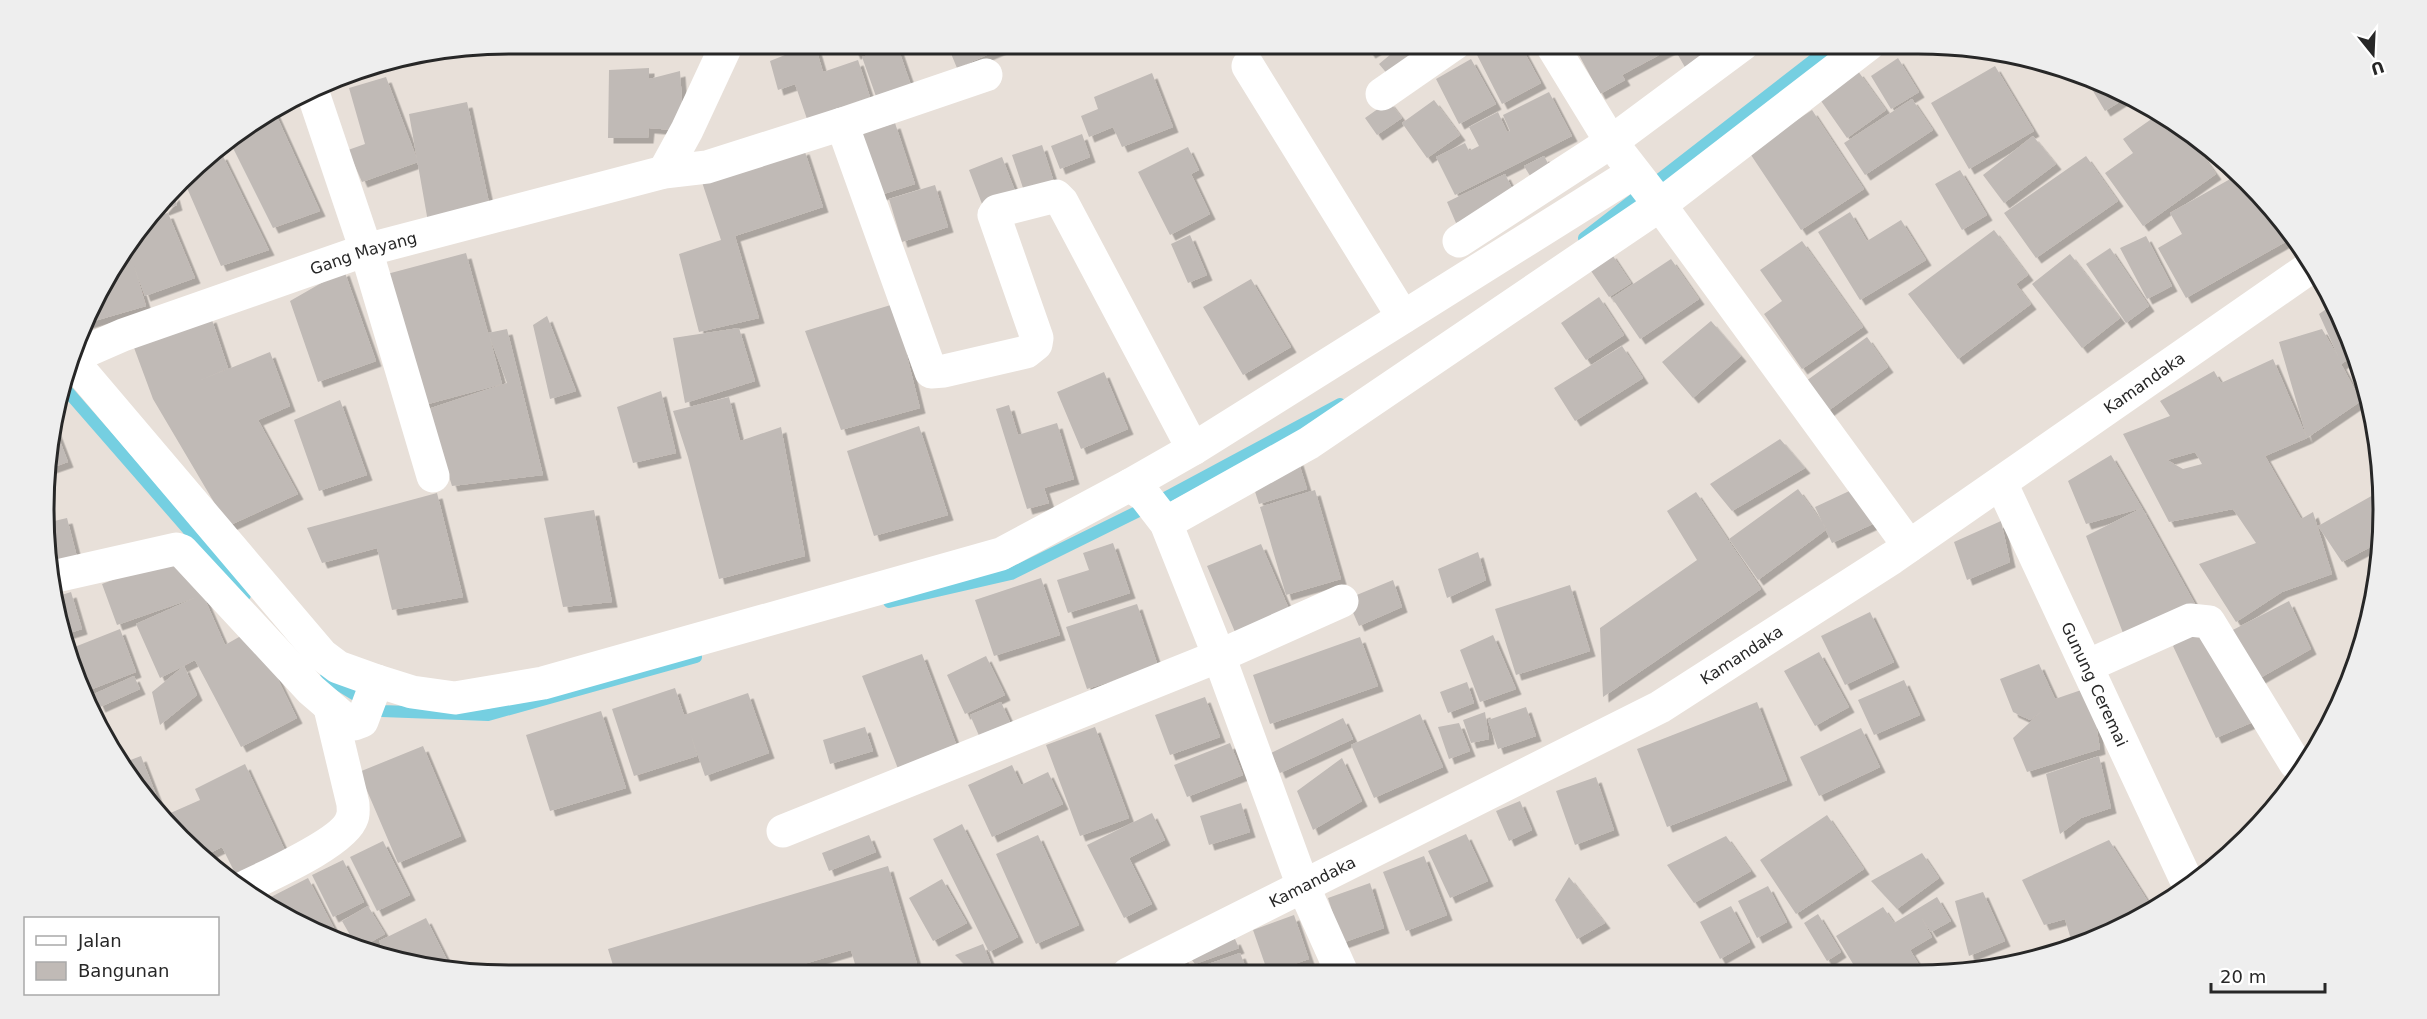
<svg xmlns="http://www.w3.org/2000/svg" width="2427" height="1019" font-family="'DejaVu Sans',sans-serif">
<style>
.lines{fill:none;stroke-linecap:round;stroke-linejoin:round}
.stream{stroke:#75cfe1;stroke-width:12}
.building{fill:#c0bab6;fill-rule:evenodd;filter:url(#shadow)}
.minor{stroke:#fff;stroke-width:33}
.labels{text-anchor:middle;dominant-baseline:central;stroke-width:4.5;stroke-linejoin:round;paint-order:stroke}
.street-label{font-size:16px;fill:#272727;stroke:#fff}
.rim{fill:none;stroke:#272727;stroke-width:3}
</style>
<defs>
<filter id="shadow"><feDropShadow dx="5.5" dy="5.5" stdDeviation="0" flood-color="#0004"/></filter>
</defs>
<rect width="100%" height="100%" fill="#e8e0d9"/>
<g class="lines">
<path class="stream" d="M1584,238l250,-194
M62,385l183,210
M889,602l122,-28 152,-75 177,-95
M326,677l56,34 106,4 208,-58"/>
</g>
<path class="building" d="M786,44h28l-12,4 13,-3 8,27 35,-12 12,37 -63,22 -12,-35 -17,6 -8,-29 20,-8z
M851,44h32l-28,10z
M947,44h63v1l-53,23z
M1364,44h21l-15,9z
M1403,44h39l-47,39 -16,-19z
M1489,44h31l21,39 -39,21 -27,-53z
M1600,44h70l2,4 -50,27 3,5 -25,14 -21,-39z
M1682,44h16l8,14 -20,11 -12,-21z
M897,45l16,46 -35,11 -16,-45z
M1898,58l21,34 -28,17 -20,-33z
M1471,59l25,45 -37,20 -23,-45z
M1995,66l39,65 -65,38 -38,-66z
M649,68v11l31,-8 4,60 -35,-3 -1,10h-40l1,-68z
M1858,71l28,39 -39,28 -28,-40z
M1152,73l21,54 -51,20 -9,-20 -24,10 -8,-21 17,-7 -4,-12z
M2084,76l45,20 -24,15z
M386,77l32,85 -56,20 -14,-32 17,-6 -16,-56z
M1549,92l23,44 -117,59 -19,-38 29,-14 4,8 10,-5 -10,-19 29,-15 9,20 3,-1 -7,-16z
M1912,99l21,31 -68,45 -21,-32z
M1434,100l26,35 -33,23 -25,-35z
M1389,101l13,17 -25,17 -12,-17z
M467,102l23,105 -62,15 -19,-108z
M273,108l47,103 -47,17 -44,-88z
M1812,110l52,79 -63,41 -52,-78z
M2160,113l43,30 -6,5 19,26 -73,52 -38,-53 28,-20 -10,-14z
M895,123l20,61 -41,13 -20,-61z
M1082,134l8,23 -30,12 -9,-23z
M2033,136l23,28 -52,39 -21,-28z
M1042,145l13,40 -30,9 -13,-39z
M1188,147l11,23 -8,4 19,40 -40,21 -32,-63z
M804,149l19,58 -88,29 24,82 -60,14 -20,-78 42,-14 -20,-61z
M222,154l47,96 -48,16 -37,-85 17,-20z
M1544,156l7,13 -19,10 -8,-13z
M2086,156l32,45 -82,57 -32,-45z
M1002,157l18,47 -33,13 -18,-47z
M1960,170l27,45 -25,15 -27,-46z
M1505,174l10,20 -59,29 -9,-21z
M2239,174l48,52 7,11 -108,61 -28,-50 24,-14 -12,-21z
M935,185l13,42 -46,15 -13,-43z
M174,194l3,11 -18,7z
M1850,212l17,29 34,-21 25,40 -66,40 -42,-68z
M168,213l27,65 -50,18 -11,-30 12,40 -62,18 22,-47 49,-61z
M1994,230l34,45 -12,9 15,20 -73,55 -50,-65z
M1190,235l17,40 -19,8 -17,-39z
M2146,236l26,50 -25,13 -27,-51z
M1802,241l61,86 -61,42 -38,-55 18,-13 -22,-31z
M2110,248l39,58 -23,17 -40,-59z
M466,253l22,80 19,-4 36,146 -91,11 -24,-77 79,-26 -18,-48 13,49 -85,23 -30,-133z
M1611,253l20,30 -22,14 -20,-29z
M2070,254l50,64 -38,30 -50,-64z
M1671,259l28,40 -59,40 -28,-41z
M344,270l32,91 -58,21 -28,-81z
M1251,279l40,68 -48,28 -40,-68z
M1599,297l25,38 -38,25 -25,-37z
M2335,303l20,52 -14,9 20,37 -54,37 -28,-96 43,-13 17,29 -20,-44z
M894,304l26,104 -79,22 -36,-99z
M547,316l29,75 -26,8 -17,-74z
M211,317l17,51 -27,12 69,-28 20,54 -32,14 40,74 -70,32 -75,-127 -20,-54z
M1711,321l30,35 -48,42 -31,-36z
M739,328l16,53 -70,22 -12,-65z
M1867,337l21,30 -60,44 -22,-30z
M1622,346l21,32 -68,43 -21,-33z
M2273,359l34,79 -42,18 36,63 12,-7 19,62 -50,18 -46,30 -37,-58 57,-21 -23,-34 -64,13 -46,-88 47,-18 -10,-15 54,-30 7,12zM2195,452l7,12 -19,5 -16,-9z
M1104,372l24,57 -47,20 -24,-57z
M661,391l15,62 -43,10 -16,-56z
M729,397l11,44 41,-14 24,129 -86,23 -31,-122 -15,-46z
M340,400l27,75 -48,16 -25,-71z
M1009,405l9,30 39,-12 17,56 -30,9 5,15 -22,6 -31,-100z
M53,423l15,39 -20,7v-21z
M919,426l29,89 -74,21 -27,-85z
M1780,439l25,29 -73,43 -22,-27z
M2111,455l31,53 -56,16 -18,-43z
M1298,460l9,29 -48,15 -9,-28z
M1860,486l17,36 -45,21 -17,-36z
M1798,489l29,40 -69,51 -29,-41z
M1315,490l26,89 -55,16 -26,-88z
M1696,492l65,97 -158,108 -3,-69 97,-68 -30,-49z
M437,493l26,104 -71,13 -15,-62 -55,15 -15,-35z
M2375,494l6,15 -1,33 -38,20 -24,-36z
M2142,508l53,96 -72,29 -37,-97z
M594,510l18,92 -49,5 -19,-89z
M67,518l10,39 -26,7 -1,-42z
M2001,521l9,41 -43,18 -13,-38z
M1113,543l17,50 -62,20 -11,-33 32,-10 -6,-17z
M1261,544l31,72 -54,23 -31,-73z
M1478,552l8,28 -39,18 -9,-29z
M180,554l23,41 22,50 28,-16 44,89 -56,29 -46,-87 -35,18 -24,-54 61,-27 -80,28 -15,-41z
M1041,578l19,57 -66,21 -19,-56z
M1393,580l9,27 -43,19 -12,-27z
M1570,585l20,66 -74,24 -21,-66z
M71,592l11,37 -19,6 -11,-37z
M2289,601l22,48 -58,33 -28,-48z
M1137,604l21,62 -71,23 -21,-62z
M1870,612l24,50 -49,23 -24,-49z
M2200,623l53,99 -37,16 -43,-92z
M120,629l16,43 -54,21 -15,-43z
M1493,635l23,54 -36,13 -20,-52z
M1360,637l18,49 -108,38 -17,-49z
M1819,652l30,55 -34,19 -31,-55z
M922,654l39,103 -59,22 -40,-103z
M986,656l19,39 -40,19 -18,-39z
M2039,664l16,35 35,-12 10,62 -73,23 -14,-34 29,-27 -12,9 -17,-8 -13,-33z
M184,666l13,29 -37,30 -8,-33z
M134,676l6,13 -40,18 -6,-13z
M1904,680l16,35 -46,20 -16,-35z
M1467,682l7,21 -26,10 -8,-21z
M675,688l9,27 64,-22 21,60 -64,23 -14,-41 6,21 -63,20 -22,-67z
M1205,697l15,40 -50,18 -15,-40z
M1001,702l14,31 -31,14 -14,-32z
M1757,702l30,78 -120,47 -30,-78z
M1526,707l10,29 -38,13 -10,-29z
M601,711l25,77 -76,23 -24,-76z
M1485,712l4,27 -18,4 -8,-23z
M1420,714l23,53 -69,31 -23,-53z
M1343,718l10,21 -73,34 -9,-20z
M1459,723l11,28 -21,8 -11,-32z
M865,727l8,24 -43,13 -7,-24z
M1095,727l34,91 -49,18 -34,-91z
M1861,728l19,39 -61,29 -19,-39z
M1230,743l13,32 -56,22 -13,-32z
M423,746l38,90 -63,27 -39,-91z
M141,756l19,49 -3,1 -37,-42z
M2099,756l12,52 -30,10 -21,16 -14,-60z
M1342,758l20,43 -49,29 -16,-39z
M245,764l44,95 -50,22 -17,-34 -18,9 -38,-41 34,-15 -5,-11z
M1012,765l9,20 27,-13 15,32 -71,33 -24,-52z
M1596,777l18,53 -39,15 -19,-54z
M1520,801l12,29 -23,11 -13,-30z
M1241,803l9,29 -41,13 -9,-29z
M1152,813l13,27 -36,18 23,46 -28,14 -37,-73z
M1827,815l37,54 -68,45 -36,-54z
M962,824l56,113 -29,15 -56,-113z
M1466,834l22,47 -38,17 -22,-47z
M869,835l7,17 -47,19 -7,-18z
M1038,835l41,90 -43,19 -40,-90z
M1726,836l25,35 -57,32 -27,-38z
M2109,840l43,68 -29,20 -51,15 -7,-24 -21,6 -22,-45z
M383,841l27,54 -33,16 -27,-54z
M2233,851l-9,9 -16,11 -3,-11z
M1922,853l17,25 -42,31 -26,-28z
M1424,856l23,59 -41,16 -23,-59z
M343,860l21,42 -31,15 -21,-42z
M888,866l32,108 -62,1 -7,-25 -64,19 1,6h-172l-8,-26z
M1569,877l36,46 -28,16 -22,-39z
M308,878l32,62 -75,-40z
M942,879l25,44 -34,18 -24,-43z
M1370,883l14,45 -42,15 -14,-45z
M1768,886l19,36 -30,16 -19,-37z
M1983,892l22,49 -36,15 -14,-55z
M1937,897l14,24 -20,11 -10,-15 11,20 -22,13 11,18 -6,4h-57l-22,-36 47,-29 11,16z
M368,906l17,28 -27,15 -16,-28z
M1731,906l19,36 -30,17 -20,-37z
M1818,914l23,38 -14,9 -23,-38z
M1294,915l15,44 -41,14 -15,-43z
M426,918l23,46 -63,-9 -7,-14z
M1235,939l4,9 -44,16 -7,-9z
M983,944l12,30h-21l-19,-19z
M1240,953l8,20 -49,1 -2,-6z
M1187,959l6,15h-11l-5,-11z"/>
<g class="lines">
<g class="minor">
<path d="M1551,44l60,98 49,63 249,341"/>
<path d="M1248,66l155,251"/>
<path d="M312,90l54,160 67,226"/>
<path d="M1382,94l72,-50"/>
<path d="M842,124l144,-49"/>
<path d="M664,172l23,-42 40,-86"/>
<path d="M1459,241l152,-99 132,-98"/>
<path d="M69,357l253,298 16,12 39,14 35,11 43,6 88,-15 458,-129 129,-69 63,-36 440,-276"/>
<path id="s1" d="M68,359l55,-24 243,-85 298,-78 43,-5 135,-43 89,248 13,-1 82,-19 10,-8 1,-6 -43,-123 3,-4 59,-15 6,6 131,247"/>
<path id="s2" d="M2001,483l187,401"/>
<path d="M1130,485l15,11 21,27 53,133 84,230 39,87"/>
<path d="M1166,523l143,-80 351,-238 209,-161"/>
<path d="M52,577l124,-28 6,2 129,139 36,31 7,3 8,-3 15,-40"/>
<path d="M2087,666l103,-46 19,2 86,141"/>
<path d="M783,831l436,-175 123,-55"/>
<path d="M243,888c24,-12 102,-46 109,-70 2,-4 1,-10 1,-14l-23,-96"/>
<path id="s3" d="M1128,974l532,-267 232,-149 420,-292"/>
</g>
</g>
<g class="labels">
<g class="street-label">
<text stroke="none"><textPath href="#s1" startOffset="314">Gang Mayang</textPath></text>
<text stroke="none"><textPath href="#s3" startOffset="1178">Kamandaka</textPath></text>
<text stroke="none"><textPath href="#s3" startOffset="692">Kamandaka</textPath></text>
<text stroke="none"><textPath href="#s2" startOffset="222">Gunung Ceremai</textPath></text>
<text stroke="none"><textPath href="#s3" startOffset="206">Kamandaka</textPath></text>
</g>
</g>
<path d="M0 0H2427V1019H0ZM509 54H1918A455 455 0 0 1 2373 509V510A455 455 0 0 1 1918 965H509A455 455 0 0 1 54 510V509A455 455 0 0 1 509 54Z" fill="#eee" fill-rule="evenodd"/>
<path class="rim" d="M509 54H1918A455 455 0 0 1 2373 509V510A455 455 0 0 1 1918 965H509A455 455 0 0 1 54 510V509A455 455 0 0 1 509 54Z"/>
<rect x="24" y="917" width="195" height="78" fill="#ffffff" stroke="#a9a9a9" stroke-width="1.5"/>
<rect x="36" y="936" width="30" height="9" fill="#ffffff" stroke="#a9a9a9" stroke-width="1.5"/>
<text x="78" y="947" font-size="18" fill="#272727">Jalan</text>
<rect x="36" y="962" width="30" height="18" fill="#c0bab6" stroke="#a9a9a9" stroke-width="1.5"/>
<text x="78" y="977" font-size="18" fill="#272727">Bangunan</text>
<g transform="translate(2373 54) rotate(162)" stroke="#ffffff" stroke-width="4.5" paint-order="stroke">
<path d="M0-4.5L10 22L0 15L-10 22Z" fill="#272727"/>
<text y="-9" font-size="16" font-weight="bold" text-anchor="middle" fill="#272727">U</text>
</g>
<path d="M2211 983v9h114v-9" fill="none" stroke="#272727" stroke-width="3"/>
<text x="2220" y="983" font-size="18" fill="#272727" stroke="#ffffff" stroke-width="4.5" paint-order="stroke">20 m</text>
</svg>
